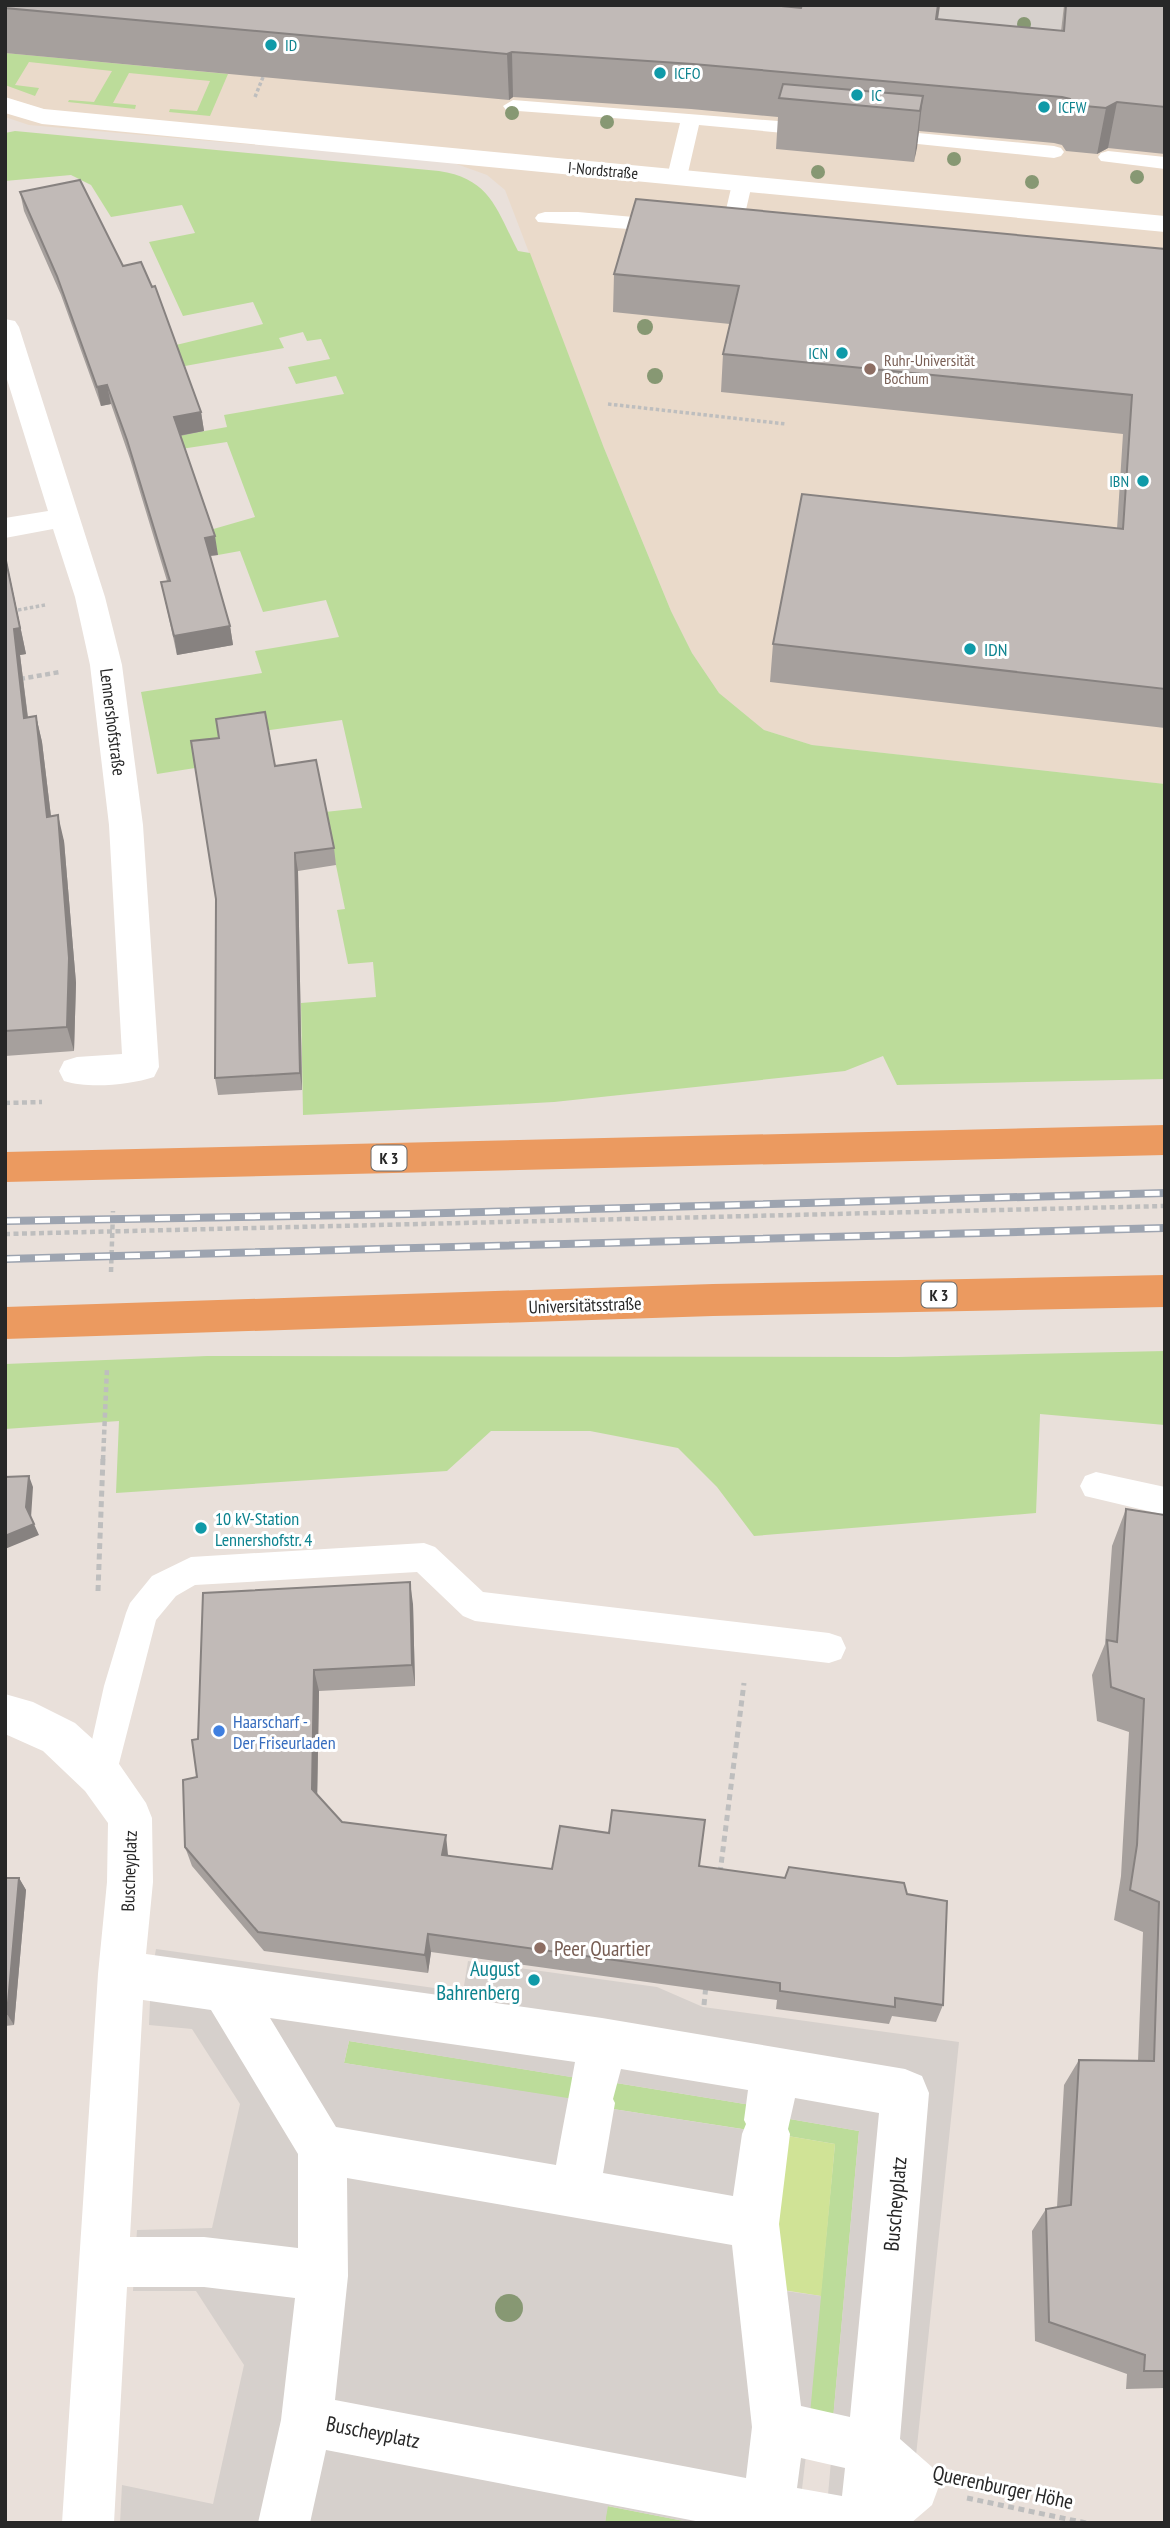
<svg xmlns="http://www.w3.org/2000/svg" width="1170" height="2528" font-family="'PT Sans Narrow',sans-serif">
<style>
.education{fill:#eadaca}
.green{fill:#bcdc9a}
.pitch{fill:#d0e396}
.plaza{fill:#d6d0cc;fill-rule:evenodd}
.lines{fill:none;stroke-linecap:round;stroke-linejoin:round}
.path-far2{stroke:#bebebe;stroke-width:3.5;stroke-dasharray:3.5 2.5;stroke-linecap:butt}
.path-far1{stroke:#bebebe;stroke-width:4.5;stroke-dasharray:5 3.5;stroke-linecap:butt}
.path{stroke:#bebebe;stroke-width:5;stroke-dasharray:6 4.5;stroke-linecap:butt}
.service{fill:#fff;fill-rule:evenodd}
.minor{fill:#fff;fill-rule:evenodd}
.trunk{fill:#eb9a60;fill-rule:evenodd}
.rail-casing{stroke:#9da4b0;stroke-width:8}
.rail{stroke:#fff;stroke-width:5;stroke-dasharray:15;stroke-linecap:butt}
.tree{fill:#879873}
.wall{fill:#a6a09d}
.shaded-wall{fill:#878280}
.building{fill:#c1bab7;stroke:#878280;stroke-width:2}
.culture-dot{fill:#0f9aa8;stroke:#fff;stroke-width:2.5}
.education-dot{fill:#8d6e63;stroke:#fff;stroke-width:2.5}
.shop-dot{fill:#3f7fe0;stroke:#fff;stroke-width:2.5}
.labels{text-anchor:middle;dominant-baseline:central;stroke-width:6;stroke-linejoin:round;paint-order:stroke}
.far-culture-label{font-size:16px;fill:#0d838f;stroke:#fff;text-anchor:start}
.far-street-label{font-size:16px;fill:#272727;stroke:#fff}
.far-education-label{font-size:16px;fill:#785e54;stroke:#fff;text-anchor:start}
.shield{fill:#fff;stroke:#686868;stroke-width:2}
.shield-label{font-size:16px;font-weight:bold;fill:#272727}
.culture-label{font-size:18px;fill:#0d838f;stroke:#fff;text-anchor:start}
.street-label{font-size:18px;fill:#272727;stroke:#fff}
.shop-label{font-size:18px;fill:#366cbe;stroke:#fff;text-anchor:start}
.near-education-label{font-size:21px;fill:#785e54;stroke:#fff;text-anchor:start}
.near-culture-label{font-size:21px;fill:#0d838f;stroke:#fff;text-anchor:end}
.near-street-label{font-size:21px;fill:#272727;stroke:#fff}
</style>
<rect width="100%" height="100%" fill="#e9e0da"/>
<path class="education" d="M5,5h1160v779l-353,-39 -48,-15 -45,-37 -27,-40 -21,-42 -67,-163 -99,-258 -18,-15 -36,-13 -422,-37 -24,-8z"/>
<path class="green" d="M5,53l223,21 -18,42 -41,-4 1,-3 27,2 13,-30 -81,-8 -16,30 23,2 -1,4 -67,-7 1,-2 25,2 18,-31 -83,-9 -14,23 24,3 -4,8 -30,-11z
M15,131l424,40c52,8 57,38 79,80l12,2 74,195 67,163 21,42 27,40 45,37 48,15 353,39v295l-268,6 -14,-29 -38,15 -291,31 -251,13 -2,-112 75,-6 -3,-35 -25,2 -11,-54 8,-1 -20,-97 37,-4 -20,-88 -123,17 3,19 -27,3v9l-38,6 -16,-82 121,-19 -7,-22 84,-14 -13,-37 -63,12 -23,-61 -22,4 -8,-25 45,-13 -28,-75 -46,7 -4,-13 50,-9 -3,-12 120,-21 -8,-18 -40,8 -8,-17 42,-8 -9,-20 -14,2 -4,-9 -24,6 5,10 -99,18 -9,-21 87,-21 -10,-22 -70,14 -34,-74 46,-9 -13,-28 -71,12 -20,-32 -20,-10 -66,6v-48z
M1165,1351v74l-125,-11 -4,99 -282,23 -37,-49 -39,-39 -88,-17h-99l-44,40 -331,22 3,-72 -114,8v-65l202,-8 691,1z
M349,2041l229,37 -3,22 -231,-37z
M604,2081l147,24 -2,25 -149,-23z
M784,2118l75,13 -26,289 -24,-5 26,-271 -53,-9z
M607,2506l87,17h-89z"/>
<path class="pitch" d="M782,2135l53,9 -14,152 -57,-9z"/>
<path class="plaza" d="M940,5h124l-8,71 -126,-11z
M156,1949l307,43 5,-31 189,26 46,20 256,35 -50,481h-215l-86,-17 -3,17h-485l2,-38 91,19 31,-139 -48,-74h-63l4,-61 75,-2 28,-124 -48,-75 -43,-4 2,-47zM349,2041l228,37 -3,21 -230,-36zM604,2081l147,24 -3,25 -148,-23zM784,2118l75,13 -26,288 -23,-5 11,-118 -57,-8zM806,2455l25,6 -3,34 -26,-6z"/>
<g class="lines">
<path class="path-far2" d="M255,97l8,-20
M608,404l178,20
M18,610l27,-5"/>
<path class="path-far1" d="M20,679l40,-7
M5,1103l37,-1
M5,1234l1160,-28
M111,1272l2,-61
M103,1460l4,-92"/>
<path class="path" d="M98,1591l5,-133
M720,1873l24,-190
M704,2005l2,-20
M967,2498l119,25"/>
<path class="service" d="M513,100l303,24 7,2 3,4 -3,4 -7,2 -117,-11 -12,52 -3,4h-14l-3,-4 13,-54 -174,-13 -3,-4z
M876,129l178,17 7,2 3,4 -3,4 -7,2 -185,-19 -3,-4 3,-4z
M1108,151l57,6v12l-64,-8 -3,-4 3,-4z
M742,178l7,2 3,4 -11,47 -3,4h-14l-3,-4 11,-47 3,-4z
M545,212h33l89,8 7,2 3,4 -3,4 -7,2 -129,-10 -3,-4 3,-4z
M1096,1472l69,15v28l-80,-19 -5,-10 5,-10z
M424,1543l11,4 48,45 346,41 12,4 5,11 -5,11 -12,4 -354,-42 -12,-5 -46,-44 -222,13 -19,11 -20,24 -43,167 -12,5 -12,-5 -5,-11 20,-90 22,-73 4,-10 22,-27 39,-19z"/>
<path class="minor" d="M5,97l39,12 1121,107v16l-1123,-108 -37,-11z
M5,319l10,2 4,6 86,270 17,68 21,160 16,242 -5,10c-25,8 -65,12 -90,4l-5,-10 5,-10 13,-4 45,-3 -13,-229 -19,-160 -15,-68 -22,-68 -48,9v-20l43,-7 -43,-138z
M5,1694l28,8 42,21 42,38 29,42 6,15 1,64 -7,72 456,64 303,51 17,7 7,17 -29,346 32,28 7,19 -7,19 -21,18h-205l-380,-73 -16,73h-52l23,-103 14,-122 -91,-11h-77l-13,236h-52l36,-549 9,-92 1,-59 -23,-32 -42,-40 -38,-17zM143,2000l68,10 87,144v94l-94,-11h-74zM270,2018l305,44c-6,34 -13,68 -19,103l-220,-38zM621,2069l127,21 -4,30 2,4 -4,10 -9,62 -130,-23 12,-70 -2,-4zM795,2098l84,15 -29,304 -49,-11 -22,-182 11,-90 -2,-5zM347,2178l385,67 20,182 -6,51 -411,-78 13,-124zM801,2458l44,10 -3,28 -45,-8z"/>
<path class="trunk" d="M1165,1125v30l-1160,27v-30z
M1165,1275v32l-452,9 -708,23v-32l708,-23z"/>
<defs>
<path id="rail" d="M5,1221l404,-7 756,-21
M5,1259l1160,-31"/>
</defs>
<use href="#rail" class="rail-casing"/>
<use href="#rail" class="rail"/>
</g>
<g class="tree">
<circle cx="1024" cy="24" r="7"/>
<circle cx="512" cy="113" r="7"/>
<circle cx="607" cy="122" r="7"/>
<circle cx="954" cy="159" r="7"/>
<circle cx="818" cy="172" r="7"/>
<circle cx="1137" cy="177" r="7"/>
<circle cx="1032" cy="182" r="7"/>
<circle cx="645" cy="327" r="8"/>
<circle cx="655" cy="376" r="8"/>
<circle cx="509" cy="2308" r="14"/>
</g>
<path class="wall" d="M5,5l796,3 1,-3h138l-2,15 123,11 3,-26h101v149l-57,-6 -11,6 -31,-3 -4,-6 -8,-2 -135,-12 -5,31 -138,-13 2,-32 -87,-8 -178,-12 -4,3 -504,-47z
M20,192l103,74 78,146 3,19 -24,5 38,119 -8,1 20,70 3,19 -56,10 -16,-73 6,-1 -37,-122 -19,-55 -10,2 -40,-111 -37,-84z
M1165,249v479l-395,-46 3,-38 344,-115 6,-95 -402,-42 2,-38 7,-30 -117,-12 1,-38z
M5,554l21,100 -6,1 8,62 8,-1 6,26 9,74 13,25 12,142 -2,68 -69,5z
M275,766l59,82 2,17 -38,6 4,219 -84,5 -3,-17 1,-179z
M1126,1509l39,6v873l-39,1 1,-15 -92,-33 -3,-110 14,-22 11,-2 7,-122 15,-25 59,1 5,-129 -29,-12 7,-44 8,-144 -32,-11 -5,-46 13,-31 7,-98z
M413,1604l2,82 -96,5 -2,104 25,27 106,34 104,13 57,-36 96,-13 -6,46 86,12 122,16 36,111 -7,17 -44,-6 -3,8 -113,-15 1,-9 -346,-48 -3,21 -164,-22 -72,-85 -7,-19 12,-70 1,-38z
M5,1878h14l7,12 -12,135 -9,1z"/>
<path class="shaded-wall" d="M938,5h2l-10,60z
M512,52l1,45 -4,3 -2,-46z
M923,96l-6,52 -3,14 6,-51z
M1117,102l-9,46 -11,6 9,-46z
M107,385l4,19 -10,2 -4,-19z
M201,412l3,19 -27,5 -3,-19z
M215,536l3,19 -10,1 -3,-18z
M5,554l21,100 -6,1 11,89 -7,-26z
M230,626l3,19 -56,10 -3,-19z
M36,716l6,26 12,100 -7,-25z
M58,815l6,26 12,142 -2,68 -7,-24z
M295,853l3,18 4,219 -2,-17z
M29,1476l4,11 -2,31 -5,-11z
M34,1524l5,11 -34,14v-13z
M410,1582l3,22 2,82 -3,-21z
M314,1670l5,21 -2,118 -5,-20z
M446,1835l2,20 -3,19 -3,-19z
M19,1878l7,12 -12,135 -7,-11z
M428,1934l3,18 -3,21 -3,-18z"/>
<path class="building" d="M5,5h766l30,3 1,-3h136l-2,14 128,12 2,-26h99v102l-48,-5 -11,6 -32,-3 -4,-6 -8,-2 -369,-33 -181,-12 -5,2 -502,-46z
M783,84l140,12 -3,15 -141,-13z
M80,180l43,86 18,-4 11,25 3,-1 46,126 -27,5 41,119 -10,2 25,88 -56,10 -13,-54 9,-1 -43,-141 -20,-55 -10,2 -40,-111 -37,-84z
M636,199l529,50v440l-392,-45 29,-150 321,35 9,-134 -409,-41 16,-68 -125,-12z
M5,556l15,72 -6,1 10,89 12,-2 11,101 11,-2 11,143 -2,69 -62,4z
M265,712l10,54 41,-6 18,88 -39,5 5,220 -85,5 1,-179 -25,-158 28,-3 -3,-19z
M29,1476l-3,31 8,17 -29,12v-59z
M1126,1509l39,6v856h-21l1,-16 -96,-33 -3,-113 25,-4 8,-145 75,1 5,-159 -29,-12 7,-45 7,-146 -33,-12 -4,-47 10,2z
M410,1582l2,83 -98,5 -2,119 30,33 104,13 -4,20 110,14 8,-43 49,7 3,-23 93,10 -6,46 86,12 4,-11 57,8 58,8 3,11 40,7 -4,104 -48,-7v9l-115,-16v-8l-352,-49 -3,21 -167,-23 -73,-85 -2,-67 14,-3 -5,-37 6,-1 5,-146z
M5,1878h14l-12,136h-2z"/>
<g class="culture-dot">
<circle cx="271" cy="45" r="7"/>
<circle cx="660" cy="73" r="7"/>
<circle cx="857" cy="95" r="7"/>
<circle cx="1044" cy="107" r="7"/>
<circle cx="842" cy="353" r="7"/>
<circle cx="1143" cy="481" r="7"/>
<circle cx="970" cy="649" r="7"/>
<circle cx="201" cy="1528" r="7"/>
<circle cx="534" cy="1980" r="7"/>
</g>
<g class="education-dot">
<circle cx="870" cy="369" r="7"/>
<circle cx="540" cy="1948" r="7"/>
</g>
<circle class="shop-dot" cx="219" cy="1731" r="7"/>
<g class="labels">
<g class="far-culture-label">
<text x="285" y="45">ID</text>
<text x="674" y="73">ICFO</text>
<text x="871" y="95">IC</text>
<text x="1058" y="107">ICFW</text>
<text x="828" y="353" text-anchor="end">ICN</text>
<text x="1129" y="481" text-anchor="end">IBN</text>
</g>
<g class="far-street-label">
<text transform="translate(603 170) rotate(5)">I-Nordstraße</text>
</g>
<g class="far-education-label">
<text x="884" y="360">Ruhr-Universität<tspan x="884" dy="18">Bochum</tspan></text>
</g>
<g class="shield">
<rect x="371.5" y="1145.5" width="35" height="25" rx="5"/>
<rect x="921.5" y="1282.5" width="35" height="25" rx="5"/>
</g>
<g class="shield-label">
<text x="389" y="1158">K 3</text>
<text x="939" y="1295">K 3</text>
</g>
<g class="culture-label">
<text x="984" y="649">IDN</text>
<text x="215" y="1518">10 kV-Station<tspan x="215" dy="21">Lennershofstr. 4</tspan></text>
</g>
<g class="street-label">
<text transform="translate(113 722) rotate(83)">Lennershofstraße</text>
<text transform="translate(585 1305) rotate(-2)">Universitätsstraße</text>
<text transform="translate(129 1871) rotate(-88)">Buscheyplatz</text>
</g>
<g class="shop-label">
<text x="233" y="1721">Haarscharf -<tspan x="233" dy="21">Der Friseurladen</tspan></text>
</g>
<g class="near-education-label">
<text x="554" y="1948">Peer Quartier</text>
</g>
<g class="near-culture-label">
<text x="520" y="1968">August<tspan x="520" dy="24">Bahrenberg</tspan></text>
</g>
<g class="near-street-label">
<text transform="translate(895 2204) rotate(-85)">Buscheyplatz</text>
<text transform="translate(373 2432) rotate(11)">Buscheyplatz</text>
<text transform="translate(1003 2487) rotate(12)">Querenburger Höhe</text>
</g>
</g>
<rect width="1170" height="2528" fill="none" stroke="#272727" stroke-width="14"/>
</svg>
